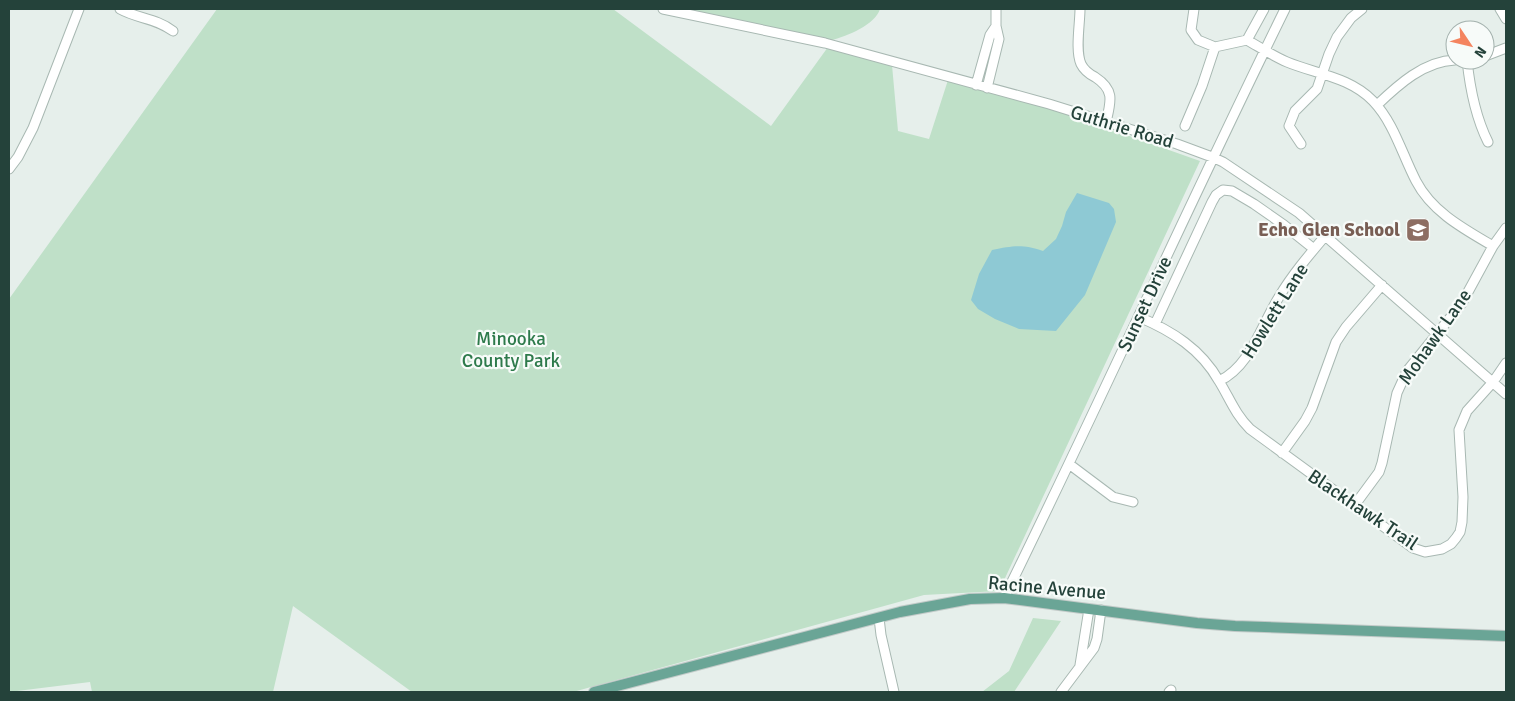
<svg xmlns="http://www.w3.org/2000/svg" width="1515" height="701" font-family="Signika,sans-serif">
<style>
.green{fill:#bfe0c8}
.water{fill:#8ec9d4}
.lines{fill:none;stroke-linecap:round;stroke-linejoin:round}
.minor-casing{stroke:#a8b8b2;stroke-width:11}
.major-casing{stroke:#c2cac8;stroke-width:12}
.minor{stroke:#fff;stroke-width:9}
.major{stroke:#6aa596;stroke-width:10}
.labels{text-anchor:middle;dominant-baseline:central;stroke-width:4.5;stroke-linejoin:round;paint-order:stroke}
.street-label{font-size:19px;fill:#24423a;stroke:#f7fbf9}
.education-label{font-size:19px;font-weight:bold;fill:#785e54;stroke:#f7fbf9;text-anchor:end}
.park-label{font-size:19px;fill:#2d7a4b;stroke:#f7fbf9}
</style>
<rect width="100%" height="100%" fill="#e6efeb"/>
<path class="green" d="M217,9h396l158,117 57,-79 64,18 6,66 31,8 19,-59 102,28 150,53 -201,430 -75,4 -351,97h-161l-119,-86 -20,86h-181l-2,-10 -81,10v-393z
M681,9h199c-5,16 -33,27 -48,31z
M1033,618l28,3 -47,71h-32l27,-21z"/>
<path class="water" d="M1077,193l32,10 5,6 2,13 -31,73 -29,36 -37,-2 -24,-10 -17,-10 -7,-9 8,-26 13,-24c21,-4 30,-6 51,1l13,-12 6,-13 4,-14z"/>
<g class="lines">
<defs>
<path id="minor" d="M120,9c18,10 36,9 53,22
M663,9l162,34 224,61 128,40 35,13 11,5 76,51 207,181
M1080,9c0,15 -5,41 1,55 3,6 8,10 14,13 20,13 16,24 11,45
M1194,9l-3,21 7,10 17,7 32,-7 17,-31
M1500,9l6,10
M1247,40c14,8 26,16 40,22 29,12 63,15 86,39 21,22 29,53 43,80 16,31 48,48 77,65
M1485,56l21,-8
M1467,60c3,29 8,56 21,82
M976,85l14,-50 6,-9
M987,88l12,-49 -3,-13v-17
M1377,105c21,-20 47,-44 78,-45
M1185,126l17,-40 13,-39
M1301,144l-12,-18 6,-15 22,-22 12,-35 8,-17 14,-19 11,-9
M9,169l9,-12 15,-29 46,-119
M1139,317c33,14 62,32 80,64 11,18 16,33 31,48l163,119 12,4 17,-3 9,-5 5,-6 4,-6 2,-10 1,-25 -4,-67 8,-19 26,-29 13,-19
M1155,324l57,-122 4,-7 7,-5 9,1 22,13 30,21 30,24
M1219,381c32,-15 42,-56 60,-84 13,-22 30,-42 47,-62
M1282,453l23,-32 7,-13 24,-66 10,-15 36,-42
M1069,464l44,33 20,5
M1354,506l25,-34 3,-9 15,-70 10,-22 55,-68 31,-57 13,-18
M1004,598c96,-195 185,-394 281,-589
M879,618l2,17 13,57
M1080,665l9,-56
M1061,692l33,-44 3,-9 4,-29
M1169,692l2,-2"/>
<path id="major" d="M594,692l306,-80 70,-13 34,-1 193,25 38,3 271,10"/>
</defs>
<use href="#minor" class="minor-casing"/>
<use href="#major" class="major-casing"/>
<use href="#minor" class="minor"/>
<use href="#major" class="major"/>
</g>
<defs>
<symbol id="school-square" viewBox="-11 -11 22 22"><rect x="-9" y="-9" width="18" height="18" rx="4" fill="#8d6e63" stroke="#f7fbf9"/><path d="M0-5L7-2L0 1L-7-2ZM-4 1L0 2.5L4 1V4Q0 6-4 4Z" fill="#fff"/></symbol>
</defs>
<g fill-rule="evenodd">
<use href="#school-square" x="1404" y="216" width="28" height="28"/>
</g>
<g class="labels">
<g class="street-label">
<text transform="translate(1122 127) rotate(17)">Guthrie Road</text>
<text transform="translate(1145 304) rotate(-65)">Sunset Drive</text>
<text transform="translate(1275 311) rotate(-58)">Howlett Lane</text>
<text transform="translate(1435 337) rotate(-55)">Mohawk Lane</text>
<text transform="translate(1363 510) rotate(34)">Blackhawk Trail</text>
<text transform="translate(1047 588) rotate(5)">Racine Avenue</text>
</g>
<g class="education-label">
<text x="1400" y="230">Echo Glen School</text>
</g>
<g class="park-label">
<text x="511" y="339">Minooka<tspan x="511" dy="22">County Park</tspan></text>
</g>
</g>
<rect width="1515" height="701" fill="none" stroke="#24423a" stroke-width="20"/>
<g transform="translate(1470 45) rotate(125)"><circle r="24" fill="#f7fbf9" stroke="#a3b1ad"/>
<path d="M0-4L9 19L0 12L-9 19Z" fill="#f4845f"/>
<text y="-8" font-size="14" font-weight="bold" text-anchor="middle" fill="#24423a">N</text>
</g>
</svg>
